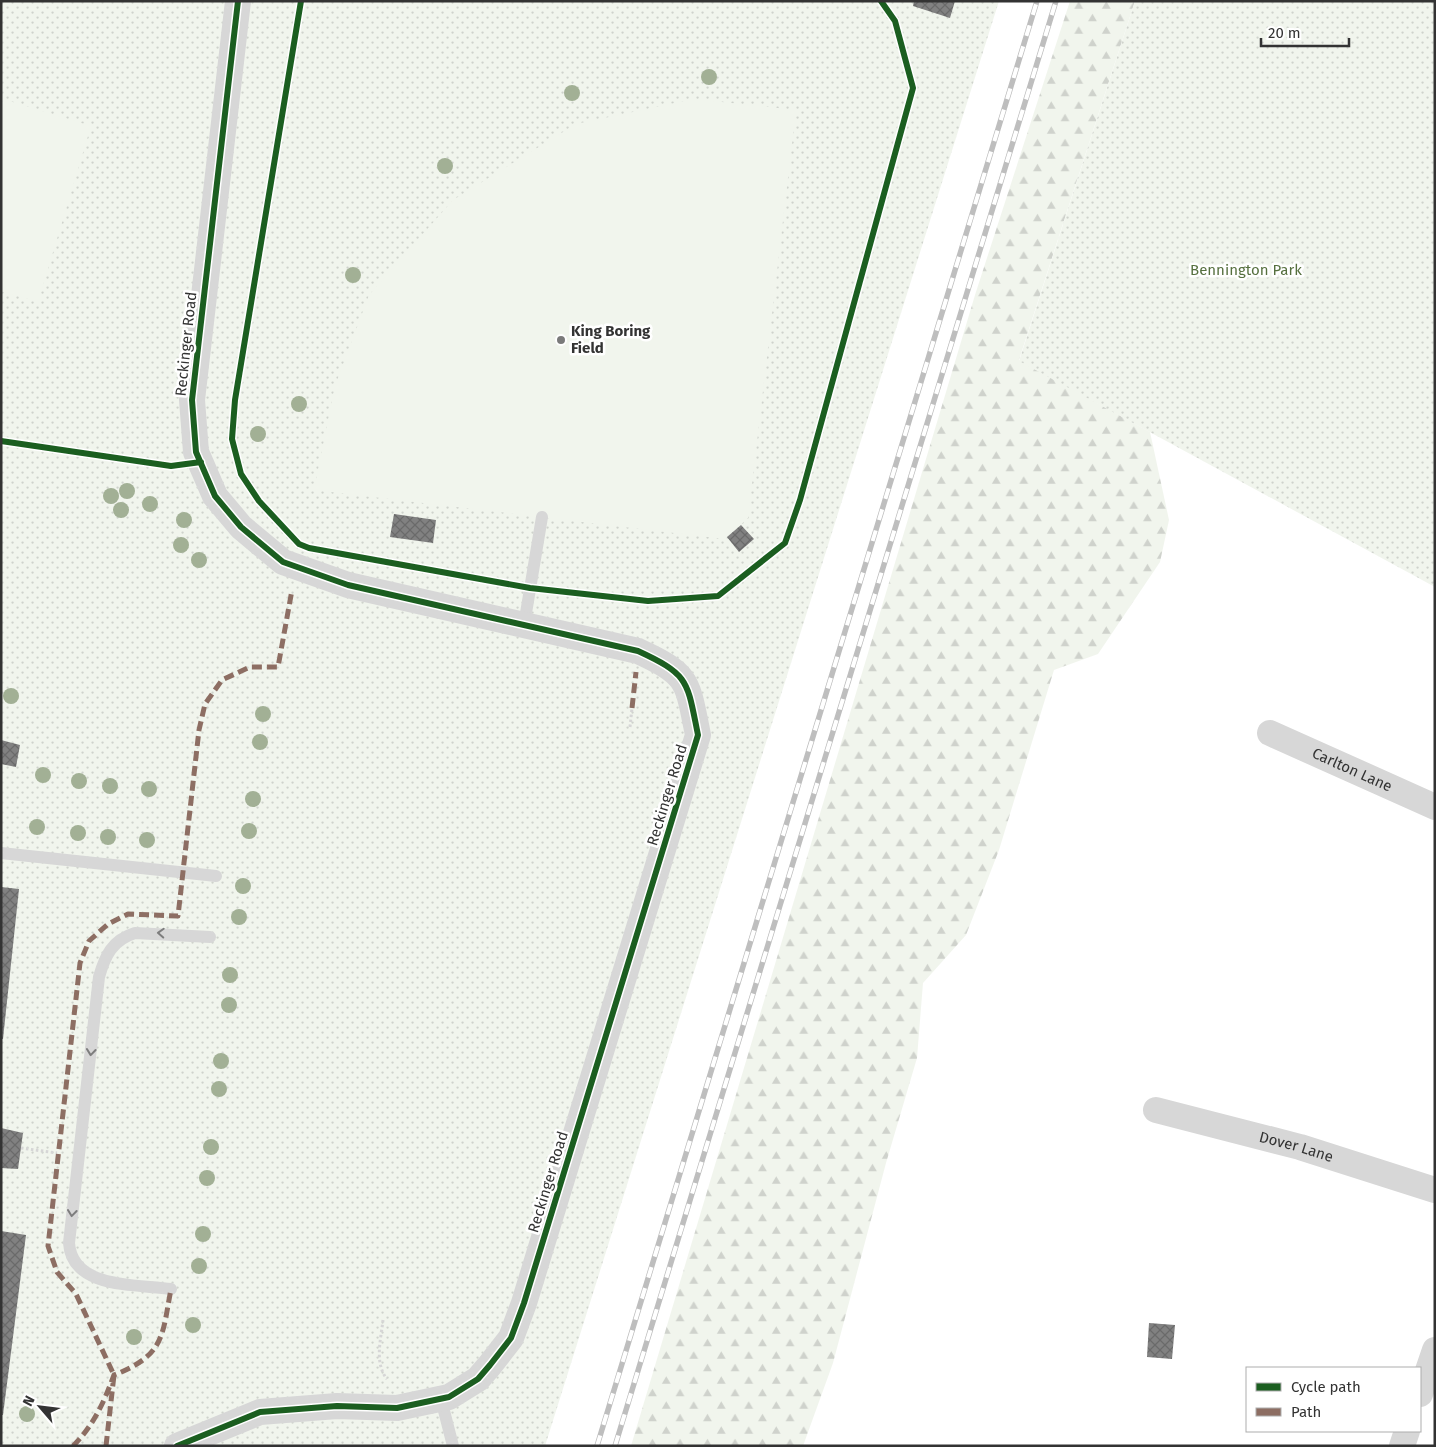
<svg xmlns="http://www.w3.org/2000/svg" width="1436" height="1447" font-family="'Fira Sans',sans-serif">
<style>
.forest{fill:url(#forest-firs)}
.park{fill:url(#park-dots)}
.pitch{fill:#f1f5ed}
.building{fill:url(#building-cross-hatch)}
.lines{fill:none;stroke-linecap:round;stroke-linejoin:round}
.path{stroke:#d6d6d6;stroke-width:3;stroke-dasharray:2.5 2.5;stroke-linecap:butt}
.lane{stroke:#d7d7d7;stroke-width:12}
.street{stroke:#d7d7d7;stroke-width:26}
.rail-casing{stroke:#bebebe;stroke-width:5.5}
.rail{stroke:#fff;stroke-width:4;stroke-dasharray:11;stroke-linecap:butt}
.quiet{stroke:#8d6e63;stroke-width:5;stroke-dasharray:10 5;stroke-linecap:butt}
.cycleway-casing{stroke:#fff;stroke-width:9}
.cycleway{stroke:#1b5e20;stroke-width:6}
.tree{fill:#a2b095}
.oneway{stroke:#7d7d7d}
.poi-dot{fill:#7a7a7a;stroke:#fff;stroke-width:2}
.labels{text-anchor:middle;dominant-baseline:central;stroke-width:5;stroke-linejoin:round;paint-order:stroke}
.park-label{font-size:15px;fill:#56703f;stroke:#fff}
.poi-label{font-size:15px;font-weight:bold;fill:#333;stroke:#fff;text-anchor:start}
.street-label{font-size:15px;fill:#333;stroke:#fff}
</style>
<defs>
<pattern id="forest-firs" width="22" height="20" patternUnits="userSpaceOnUse" patternTransform="scale(1.25)"><rect width="22" height="20" fill="#f1f5ed"/><path d="M5 1l3.5 6h-7zM16 11l3.5 6h-7z" fill="#cfd2cc"/></pattern>
<pattern id="park-dots" width="8" height="8" patternUnits="userSpaceOnUse" patternTransform="scale(1.25)"><rect width="8" height="8" fill="#f1f5ed"/><path d="M2 2h.1M6 6h.1" fill="none" stroke="#cfd2cc" stroke-width="1.8" stroke-linecap="round"/></pattern>
<pattern id="building-cross-hatch" width="8" height="8" patternUnits="userSpaceOnUse" patternTransform="scale(1.25)"><rect width="8" height="8" fill="#818181"/><path d="M0 0l8 8M0 8l8-8" fill="none" stroke="#6a6a6a"/></pattern>
</defs>
<rect width="100%" height="100%" fill="#fff"/>
<path class="forest" d="M1070,1h65l-116,359 131,72 19,88 -9,42 -62,92 -44,16 -55,180 -33,85 -43,48 -6,75 -31,105 -53,200 -30,83h-172l344,-1151z"/>
<path class="park" d="M1,1h998l-454,1445h-544z
M1135,1h300v586l-416,-226z"/>
<path class="pitch" d="M3,99l88,27 -53,176 -37,-11v-185z
M694,99l102,11 -48,408 -23,21 -411,-49 21,-104 34,-91 84,-95 123,-76z"/>
<path class="building" d="M914,1h41l-5,17 -37,-12z
M394,514l42,6 -3,23 -43,-6z
M741,525l13,14 -15,13 -12,-15z
M1,740l19,5 -4,22 -15,-3z
M1,887l18,2 -16,150h-2z
M1,1128l22,5 -5,36 -17,-1z
M1,1231l25,4 -23,180h-2z
M1149,1323l26,2 -3,34 -25,-2z"/>
<g class="lines">
<path class="path" d="M630,727l2,-19
M21,1148l36,5
M383,1320c-2,19 -9,43 4,59"/>
<path class="lane" d="M524,625l18,-108
M1,853l215,23
M171,1289c-35,-5 -99,0 -102,-46l30,-266c6,-21 13,-37 36,-44l75,4
M441,1399l12,47"/>
<g class="street">
<path id="s1" d="M1270,733l165,74"/>
<path id="s2" d="M1156,1110l144,37 135,43"/>
<path d="M1420,1394l15,-44"/>
<path d="M177,1446l83,-34 77,-6 60,2 52,-11 29,-18 12,-14 21,-27 13,-35 174,-568c-11,-54 -8,-60 -60,-84l-290,-66 -65,-23 -42,-35 -26,-31 -19,-44 -4,-52 46,-399"/>
<path d="M1402,1446l5,-15"/>
</g>
<defs>
<path id="rail" d="M597,1446l440,-1445
M615,1446l441,-1445"/>
</defs>
<use href="#rail" class="rail-casing"/>
<use href="#rail" class="rail"/>
<path class="quiet" d="M632,708l4,-36
M73,1446c21,-21 31,-44 41,-71 51,-20 48,-39 57,-86
M106,1446l8,-71 -38,-81 -19,-22 -9,-26 32,-283 9,-22 19,-17 20,-10 50,2 21,-186 6,-26 17,-24 28,-13h28l14,-77"/>
<defs>
<path id="cycleway" d="M301,1l-66,399 -3,39 9,35 18,27 40,43 10,4 221,40 118,13 70,-5 67,-53 15,-43 113,-412 -18,-67 -14,-20
M1,441l170,25 30,-4
M177,1446l83,-34 77,-6 60,2 52,-11 29,-18 12,-14 21,-27 13,-35 174,-568c-11,-54 -8,-60 -60,-84l-290,-66 -65,-23 -42,-35 -26,-31 -19,-44 -4,-52 46,-399"/>
</defs>
<use href="#cycleway" class="cycleway-casing"/>
<use href="#cycleway" class="cycleway"/>
</g>
<g class="tree">
<circle cx="709" cy="77" r="8"/>
<circle cx="572" cy="93" r="8"/>
<circle cx="445" cy="166" r="8"/>
<circle cx="353" cy="275" r="8"/>
<circle cx="299" cy="404" r="8"/>
<circle cx="258" cy="434" r="8"/>
<circle cx="127" cy="491" r="8"/>
<circle cx="111" cy="496" r="8"/>
<circle cx="150" cy="504" r="8"/>
<circle cx="121" cy="510" r="8"/>
<circle cx="184" cy="520" r="8"/>
<circle cx="181" cy="545" r="8"/>
<circle cx="199" cy="560" r="8"/>
<circle cx="11" cy="696" r="8"/>
<circle cx="263" cy="714" r="8"/>
<circle cx="260" cy="742" r="8"/>
<circle cx="43" cy="775" r="8"/>
<circle cx="79" cy="781" r="8"/>
<circle cx="110" cy="786" r="8"/>
<circle cx="149" cy="789" r="8"/>
<circle cx="253" cy="799" r="8"/>
<circle cx="37" cy="827" r="8"/>
<circle cx="249" cy="831" r="8"/>
<circle cx="78" cy="833" r="8"/>
<circle cx="108" cy="837" r="8"/>
<circle cx="147" cy="840" r="8"/>
<circle cx="243" cy="886" r="8"/>
<circle cx="239" cy="917" r="8"/>
<circle cx="230" cy="975" r="8"/>
<circle cx="229" cy="1005" r="8"/>
<circle cx="221" cy="1061" r="8"/>
<circle cx="219" cy="1089" r="8"/>
<circle cx="211" cy="1147" r="8"/>
<circle cx="207" cy="1178" r="8"/>
<circle cx="203" cy="1234" r="8"/>
<circle cx="199" cy="1266" r="8"/>
<circle cx="193" cy="1325" r="8"/>
<circle cx="134" cy="1337" r="8"/>
<circle cx="27" cy="1414" r="8"/>
</g>
<defs><path id="oneway-chevron" d="M-2-3.5L2.5 0L-2 3.5" fill="none" stroke-width="1.6" stroke-linecap="round" stroke-linejoin="round" transform="scale(1.25)"/></defs>
<g class="oneway">
<use href="#oneway-chevron" transform="translate(161 933) rotate(-177)"/>
<use href="#oneway-chevron" transform="translate(91 1052) rotate(96)"/>
<use href="#oneway-chevron" transform="translate(72 1213) rotate(97)"/>
</g>
<circle class="poi-dot" cx="561" cy="340" r="5"/>
<g class="labels">
<g class="park-label">
<text x="1246" y="270">Bennington Park</text>
</g>
<g class="poi-label">
<text x="571" y="331">King Boring<tspan x="571" dy="17">Field</tspan></text>
</g>
<g class="street-label">
<text transform="translate(186 344) rotate(-84)">Reckinger Road</text>
<text stroke="none"><textPath href="#s1" startOffset="90">Carlton Lane</textPath></text>
<text transform="translate(667 795) rotate(-73)">Reckinger Road</text>
<text stroke="none"><textPath href="#s2" startOffset="145">Dover Lane</textPath></text>
<text transform="translate(548 1182) rotate(-73)">Reckinger Road</text>
</g>
</g>
<rect width="1436" height="1447" fill="none" stroke="#333333" stroke-width="5"/>
<rect x="1246" y="1367" width="175" height="65" fill="#ffffff" stroke="#adadad"/>
<rect x="1256" y="1383" width="25" height="8" fill="#1b5e20" stroke="#adadad"/>
<text x="1291" y="1392" font-size="15" fill="#333333">Cycle path</text>
<rect x="1256" y="1408" width="25" height="8" fill="#8d6e63" stroke="#adadad"/>
<text x="1291" y="1417" font-size="15" fill="#333333">Path</text>
<g transform="translate(40 1407) rotate(298)" stroke="#ffffff" stroke-width="4" paint-order="stroke">
<path d="M0-4L9 19L0 12L-9 19Z" fill="#333333"/>
<text y="-8" font-size="14" font-weight="bold" text-anchor="middle" fill="#333333">N</text>
</g>
<path d="M1261 38v8h88v-8" fill="none" stroke="#333333" stroke-width="2.5"/>
<text x="1268" y="38" font-size="15" fill="#333333" stroke="#ffffff" stroke-width="4" paint-order="stroke">20 m</text>
</svg>
